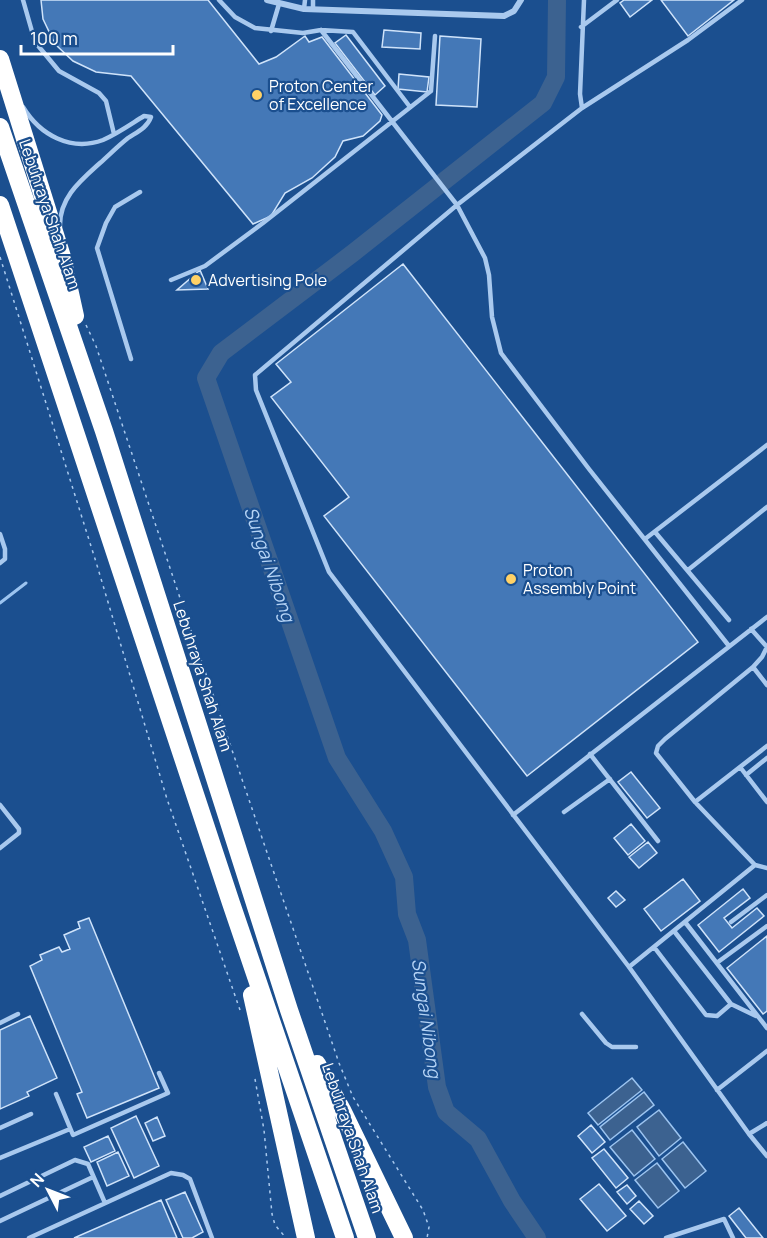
<svg xmlns="http://www.w3.org/2000/svg" width="767" height="1238" font-family="Manrope,sans-serif">
<style>
.water{fill:#3c6290;stroke:#9cc4f0;stroke-width:1.5}
.lines{fill:none;stroke-linecap:round;stroke-linejoin:round}
.stream{stroke:#9cc4f0;stroke-width:3}
.river{stroke:#3c6290;stroke-width:18}
.building{fill:#4478b7;stroke:#cfe3fa;stroke-width:1.5}
.path{stroke:#a9c9ee;stroke-width:1.5;stroke-dasharray:3 4.5;stroke-linecap:butt}
.lane{stroke:#a9c9ee;stroke-width:4.5}
.street{stroke:#a9c9ee;stroke-width:6}
.highway{stroke:#fff;stroke-width:18}
.poi-dot{fill:#ffd166;stroke:#1b4f8f;stroke-width:2}
.labels{text-anchor:middle;dominant-baseline:central;stroke-width:4.5;stroke-linejoin:round;paint-order:stroke}
.poi-label{font-size:16px;fill:#fff;stroke:#1b4f8f;text-anchor:start}
.street-label{font-size:16px;fill:#fff;stroke:#1b4f8f}
.water-label{font-size:18px;font-style:italic;fill:#b5d3f5;stroke:#1b4f8f}
</style>
<rect width="100%" height="100%" fill="#1b4f8f"/>
<path class="water" d="M632,1078l10,12 -44,35 -10,-12z
M644,1092l10,13 -44,35 -10,-13z
M659,1110l22,28 -22,18 -22,-29z
M632,1130l23,29 -21,17 -24,-29z
M683,1142l23,29 -21,17 -23,-29z
M657,1163l22,28 -21,17 -23,-28z"/>
<g class="lines">
<path class="stream" d="M0,603l26,-20"/>
<path class="river" d="M537,1238l-25,-37 -34,-62 -32,-27 -9,-25 -20,-147 -10,-26 -3,-37 -21,-46 -46,-73 -131,-380 15,-25 132,-100 190,-150 13,-26 1,-77"/>
</g>
<path class="building" d="M41,0h167l51,64 17,-7 29,-21 4,6 13,-5 60,78 -2,6 -17,15 -20,5 -8,16 -23,21 -27,15 -14,23 -18,8 -122,-148 -35,-4 -23,-11 -18,-17 -12,-25z
M624,0h28l-22,17 -10,-14z
M661,0h73l-46,36z
M384,30l37,3 -1,16 -38,-2z
M346,35l39,51 -10,9 -40,-52z
M440,36l41,3 -4,68 -41,-2z
M399,74l30,3 -2,15 -29,-3z
M403,264l295,378 -171,134 -203,-260 25,-19 -78,-100 20,-15 -15,-18z
M200,270l8,19 -31,1z
M631,772l29,36 -13,10 -29,-36z
M631,824l14,17 -17,14 -14,-17z
M648,842l9,11 -18,15 -10,-11z
M683,879l17,22 -39,30 -17,-22z
M743,889l7,9 -26,20 8,10 25,-20 7,8 -45,36 -21,-27z
M616,891l9,9 -9,7 -8,-9z
M89,918l70,170 -72,30 -10,-24 5,-2 -52,-126 12,-6 -2,-5 19,-8 3,5 8,-3 -6,-14 16,-7 -2,-6z
M767,936v75l-4,3 -36,-46z
M30,1016l27,62 -30,14 2,4 -29,13v-79z
M136,1116l23,50 -25,12 -23,-50z
M157,1117l8,19 -12,5 -8,-18z
M591,1125l14,17 -13,11 -14,-17z
M108,1136l7,15 -24,11 -7,-15z
M604,1149l24,29 -12,10 -24,-30z
M118,1152l11,24 -22,10 -10,-24z
M599,1184l27,32 -19,15 -27,-32z
M627,1185l9,11 -9,8 -10,-12z
M185,1192l18,40 -11,6h-9l-17,-38z
M161,1200l16,38h-103z
M639,1201l14,15 -9,8 -14,-15z
M739,1208l24,30h-17l-17,-22z"/>
<g class="lines">
<path class="path" d="M0,257l96,305 71,237 73,211
M86,325l10,21 84,252 159,465 14,34 70,113 6,17 -2,11
M255,1079l9,51 8,84 3,11 11,13"/>
<path class="lane" d="M23,0l12,42 24,29 40,22 7,8 8,33
M219,0l16,17 20,11 48,5 18,-3 32,2 57,75
M742,0l-54,40 -106,68 -125,97 -202,170 1,15 73,182 300,395 120,167 18,22
M304,9l1,-9
M313,9v-9
M581,27l36,-27
M321,30l136,175 28,53 4,17 3,42 9,36 88,116 140,177
M271,31l8,-27
M23,107c17,28 48,45 80,33 14,-6 28,-16 41,-24l7,1c-4,11 -14,15 -23,21 -10,8 -19,17 -28,25 -20,18 -41,35 -40,64
M582,108l-2,-14 4,-94
M171,280l34,-14 58,-43 168,-132 4,-55
M131,359l-34,-111 9,-25 9,-16 25,-15
M655,532l74,88
M0,534l5,15v10l-5,4
M645,539l122,-94
M688,570l79,-63
M751,629l16,18 -5,10 -9,10 -88,72 -7,7 -2,7 39,49 60,63
M753,667l14,18
M590,754l68,87
M740,767l27,35
M746,775l21,-17
M695,802l72,-56
M0,805l19,24v4l-19,15
M564,812l46,-33
M513,815l254,-198
M685,922l82,106
M731,922l36,-27
M674,931l57,73 25,12
M654,947l52,68 11,1 14,-12
M718,962l49,-36
M629,967l126,-102 12,3
M582,1014l24,29 6,4h24
M0,1023l18,-9
M717,1090l50,-39
M56,1094l17,41 95,-42 -9,-20
M0,1128l31,-14
M749,1134l18,-11
M0,1158l70,-29
M0,1196l75,-36 13,4 17,39
M0,1221l93,-44
M29,1238l142,-65 12,2 7,4 22,59
M666,1238l58,-19 9,19"/>
<path class="street" d="M267,0l37,9 200,7 10,-5 7,-11"/>
<path class="highway" d="M0,59l62,198 13,59
M0,127l104,304 185,579 78,228
M0,205l231,698 114,335
M252,995l54,243
M317,1064l25,46 62,128"/>
</g>
<g class="poi-dot">
<circle cx="257" cy="95" r="6"/>
<circle cx="196" cy="280" r="6"/>
<circle cx="511" cy="579" r="6"/>
</g>
<g class="labels">
<g class="poi-label">
<text x="269" y="86">Proton Center<tspan x="269" dy="18">of Excellence</tspan></text>
<text x="208" y="280">Advertising Pole</text>
<text x="523" y="570">Proton<tspan x="523" dy="18">Assembly Point</tspan></text>
</g>
<g class="street-label">
<text transform="translate(50 214) rotate(71)">Lebuhraya Shah Alam</text>
<text transform="translate(203 676) rotate(72)">Lebuhraya Shah Alam</text>
<text transform="translate(353 1138) rotate(71)">Lebuhraya Shah Alam</text>
</g>
<g class="water-label">
<text transform="translate(270 564) rotate(71)">Sungai Nibong</text>
<text transform="translate(427 1018) rotate(82)">Sungai Nibong</text>
</g>
</g>
<g transform="translate(48 1190) rotate(312)" stroke="#1b4f8f" stroke-width="4.5" paint-order="stroke">
<path d="M0-4.5L10 22L0 15L-10 22Z" fill="#ffffff"/>
<text y="-9" font-size="16" font-weight="bold" text-anchor="middle" fill="#ffffff">N</text>
</g>
<path d="M21 45v9h152v-9" fill="none" stroke="#ffffff" stroke-width="3"/>
<text x="30" y="45" font-size="18" fill="#ffffff" stroke="#1b4f8f" stroke-width="4.5" paint-order="stroke">100 m</text>
</svg>
